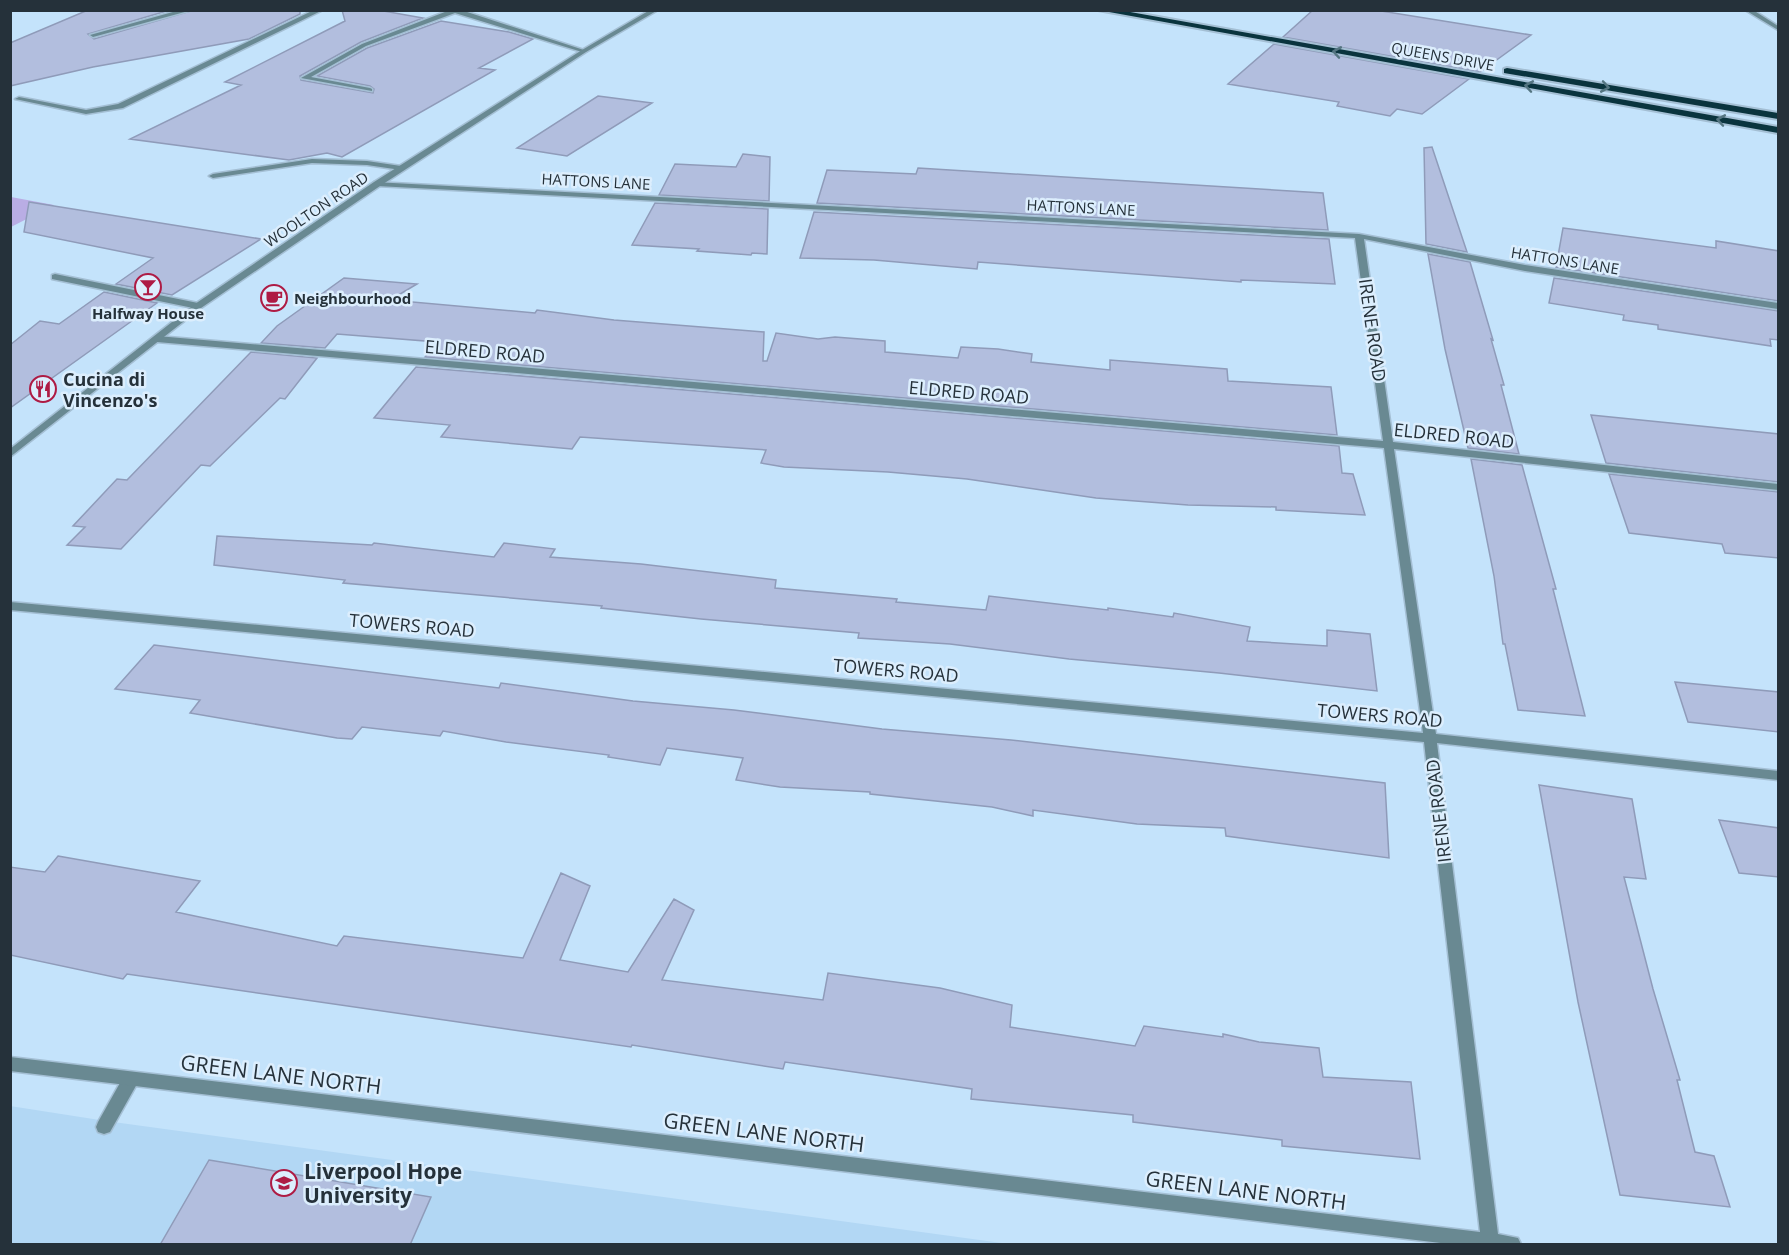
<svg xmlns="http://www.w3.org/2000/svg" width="1789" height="1255" font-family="'Open Sans',sans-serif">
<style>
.built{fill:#b2d7f4}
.green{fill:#b9ade4}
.building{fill:#b2bede;stroke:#8f9bb9;stroke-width:1.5}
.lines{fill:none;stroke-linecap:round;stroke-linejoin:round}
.service-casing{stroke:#a4bfd4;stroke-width:3}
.minor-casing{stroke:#a4bfd4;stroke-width:3}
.tertiary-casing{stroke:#a4bfd4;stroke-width:3}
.trunk-casing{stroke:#a4bfd4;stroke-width:4}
.service{fill:#698992;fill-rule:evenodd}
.minor{fill:#698992;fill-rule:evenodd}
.tertiary{fill:#698992;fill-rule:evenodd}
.trunk{fill:#0a343e;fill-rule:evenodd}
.oneway{stroke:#547581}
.labels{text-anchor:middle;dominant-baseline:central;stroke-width:5;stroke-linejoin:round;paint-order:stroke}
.far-street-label{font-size:15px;fill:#25313a;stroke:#dceefd}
.far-poi-label{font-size:15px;font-weight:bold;fill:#25313a;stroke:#dceefd;text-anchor:start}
.street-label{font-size:18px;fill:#25313a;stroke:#dceefd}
.poi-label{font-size:18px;font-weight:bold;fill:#25313a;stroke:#dceefd;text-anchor:start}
.near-street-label{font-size:21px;fill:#25313a;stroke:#dceefd}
.near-poi-label{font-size:21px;font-weight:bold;fill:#25313a;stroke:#dceefd;text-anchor:start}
</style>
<rect width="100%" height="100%" fill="#c4e3fb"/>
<path class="built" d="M10,1106l96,15 903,123h-998z"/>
<path class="green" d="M11,197l43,8 -43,22z"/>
<path class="building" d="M88,10h82l-82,24 6,5 100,-29h106v4l-51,25 -156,28 -83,19v-43z
M342,10h36l45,8 -62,24 -61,34 1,4 72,13 1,-4 -4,-3 -53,-10 50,-28 74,-27 68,11 24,7 -54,29 16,2 -153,87 -15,-4 -38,7 -159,-21 111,-54 -16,-3 120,-61z
M1313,10h62l156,25 -51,37 -197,-35z
M1274,44l195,35 -47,35 -25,-5 -7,7 -53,-10 2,-4 -111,-18z
M598,96l54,7 -85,53 -50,-8z
M1432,147l35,105 -41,-8 -2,-96z
M743,154l27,3 -1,44 -110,-6 16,-31 61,3z
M918,168l405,25 5,37 -511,-27 10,-33 89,4z
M29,202l232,37 -89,56 -56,-11 37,-26 -129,-26z
M655,203l113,6 -1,45 -15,-1 -1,2 -54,-4 2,-2 -67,-4z
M814,212l515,27 6,45 -94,-4v2l-263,-20 -1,7 -103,-9 -74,-2z
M1563,228l153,20v-7l63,10v50l-223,-34z
M1428,254l42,8 23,78 -2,-1 13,46h-3l18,69 -51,-6 -23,-99z
M344,278l73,6 -27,16 145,13 2,-3 77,10 150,12 -1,29h4l9,-28 42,6 17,-2 50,4v11l73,6 3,-11 37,2 34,5 -1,8 79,8v-10l117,9 1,12 103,6 6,48 -912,-78 12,-15 -100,-8 -12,14 -64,-5 16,-17z
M1554,278l225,33v29l-9,-1 1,7 -113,-17v-4l-35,-5 1,-5 -75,-12z
M104,292l53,11 -147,105v-63l30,-24 19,3z
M251,352l66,6 -32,41 -5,-1 -70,68 -9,-1 -80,84 -54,-4 18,-18 -12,-1 44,-47 10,1z
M416,367l923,79 3,27 11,1 12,41 -89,-5v-3l-88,-2 -92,-7 -129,-19 -79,-7 -104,-5 -23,-4 5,-13 -186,-13 -8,12 -131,-12 9,-12 -76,-7z
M1591,415l188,19v48l-173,-19z
M1471,459l51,6 34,124h-3l32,127 -67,-6 -13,-66h-2l-9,-68z
M1609,474l170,18v66l-54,-5 -3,-9 -93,-11z
M217,536l155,9 2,-2 120,14 10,-14 51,6 -5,8 91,7 135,16 -1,8 122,11 -1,3 90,8 3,-14 119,14v-2l65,9 1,-4 76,14 -3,14 80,5v-16l43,4 7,57 -158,-18 -150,-14 -119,-15 -92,-6 1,-5 -158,-14 -100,-11 1,-2 -259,-23 2,-3 -131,-15z
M154,645l345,43 2,-5 132,18 101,9 148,19 129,11 374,43 4,75 -163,-22 -1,-8 -88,-4 -104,-14v6l-41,-9 -122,-13v-2l-90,-5 -44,-7 7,-22 -76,-10 -7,17 -52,-8 1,-2 -103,-13 -63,-11 -3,5 -78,-9 -10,12 -15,-1 -147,-25 10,-13 -85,-11z
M1675,682l104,10v40l-91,-10z
M1539,785l93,14 14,80 -22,-2 29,112 27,91h-3l18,72 19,4 16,51 -110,-12 -42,-193z
M1719,820l60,8v49l-40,-4z
M58,856l142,25 -24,31 161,34 7,-10 179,22 38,-85 29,13 -30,74 68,12 46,-73 20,11 -32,70 161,20 5,-27 112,15 72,17 -2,22 125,19 9,-20 79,11v-3l36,8 60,6 4,29 88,5 9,77 -138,-13v-6l-149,-18v-7l-162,-16 1,-10 -187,-27 -2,7 -151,-24 -1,2 -504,-73 -4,5 -113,-24v-88l35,5z
M209,1160l222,37 -21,48h-250z"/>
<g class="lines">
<defs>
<path id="service" d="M312,159l55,2 34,5 4,2 -4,2 -34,-5 -55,-2 -99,15 -4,-2 4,-2z
M55,274l143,29 4,3 -4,3 -146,-30v-4z
M131,1072l6,2 2,5 -2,5 -27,48 -6,2 -6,-2 -2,-5 2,-5 27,-48z"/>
<path id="minor" d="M180,10h12l-99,27 -3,-2z
M314,10h9l-200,98 -37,6 -71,-15 4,-2 67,13 32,-6z
M450,10h11l126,41 -5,1 -127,-39 -89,33 -55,31 59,11 2,1v2l-71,-13 61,-34z
M1745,10h8l25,16v4z
M374,182l985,52 166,31 253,38v6l-253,-38 -161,-32 29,203 385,42v6l-384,-41 42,285 342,37v9l-341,-37 61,491 20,4 3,6h-72l-1439,-173v-14l1470,175 -56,-490 -1414,-132v-8l1413,131 -39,-285 -1227,-106 -5,-3 5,-3 1226,105 -28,-203 -978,-52h-3z"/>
<path id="tertiary" d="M650,10h8l-72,42 -206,134 -179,122 -191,149v-8l185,-145 179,-122 208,-132z"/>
<path id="trunk" d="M1098,10h21l659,117v6z
M1507,68l271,45v6l-274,-46v-4z"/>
</defs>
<use href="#service" class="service-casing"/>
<use href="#minor" class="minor-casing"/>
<use href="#tertiary" class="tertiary-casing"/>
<use href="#trunk" class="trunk-casing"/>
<use href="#service" class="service"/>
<use href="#minor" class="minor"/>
<use href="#tertiary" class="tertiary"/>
<use href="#trunk" class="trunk"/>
</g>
<defs><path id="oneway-chevron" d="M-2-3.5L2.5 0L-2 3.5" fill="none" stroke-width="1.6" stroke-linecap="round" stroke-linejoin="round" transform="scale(1.5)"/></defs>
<g class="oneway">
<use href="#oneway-chevron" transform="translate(1337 52) rotate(-170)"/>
<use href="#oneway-chevron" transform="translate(1529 86) rotate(-170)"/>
<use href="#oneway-chevron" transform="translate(1605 87) rotate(10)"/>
<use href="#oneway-chevron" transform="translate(1721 120) rotate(-170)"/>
</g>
<defs>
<symbol id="bar-ring" viewBox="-11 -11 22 22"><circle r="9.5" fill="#dceefd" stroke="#ae1b44" stroke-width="1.5"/><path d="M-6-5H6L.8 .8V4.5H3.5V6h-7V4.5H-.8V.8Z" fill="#ae1b44"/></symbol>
<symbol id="cafe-ring" viewBox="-11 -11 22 22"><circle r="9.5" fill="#dceefd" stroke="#ae1b44" stroke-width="1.5"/><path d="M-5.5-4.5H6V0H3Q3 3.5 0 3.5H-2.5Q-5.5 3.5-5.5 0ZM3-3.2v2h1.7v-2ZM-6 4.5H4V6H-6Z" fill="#ae1b44"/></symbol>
<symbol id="restaurant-ring" viewBox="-11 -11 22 22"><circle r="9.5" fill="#dceefd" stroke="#ae1b44" stroke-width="1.5"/><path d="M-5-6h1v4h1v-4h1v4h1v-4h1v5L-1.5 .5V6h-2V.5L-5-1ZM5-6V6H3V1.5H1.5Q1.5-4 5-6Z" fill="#ae1b44"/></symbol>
<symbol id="university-ring" viewBox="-11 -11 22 22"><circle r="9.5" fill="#dceefd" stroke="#ae1b44" stroke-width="1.5"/><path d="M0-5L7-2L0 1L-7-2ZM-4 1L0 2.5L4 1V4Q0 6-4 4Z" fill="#ae1b44"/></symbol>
</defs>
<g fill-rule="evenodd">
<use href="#bar-ring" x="133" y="272" width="30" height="30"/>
<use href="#cafe-ring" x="259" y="283" width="30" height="30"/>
<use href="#restaurant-ring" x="28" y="374" width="30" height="30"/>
<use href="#university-ring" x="269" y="1168" width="30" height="30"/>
</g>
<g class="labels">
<g class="far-street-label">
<text transform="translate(1443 56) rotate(10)">QUEENS DRIVE</text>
<text transform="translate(596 181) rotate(3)">HATTONS LANE</text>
<text transform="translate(1081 207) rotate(3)">HATTONS LANE</text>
<text transform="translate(316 209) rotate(-34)">WOOLTON ROAD</text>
<text transform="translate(1565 260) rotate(9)">HATTONS LANE</text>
</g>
<g class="far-poi-label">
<text x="294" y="298">Neighbourhood</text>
<text x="148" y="313" text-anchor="middle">Halfway House</text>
</g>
<g class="street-label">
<text transform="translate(1373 330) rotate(82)">IRENE ROAD</text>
<text transform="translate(485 351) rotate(5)">ELDRED ROAD</text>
<text transform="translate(969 392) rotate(5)">ELDRED ROAD</text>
<text transform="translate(1454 435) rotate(6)">ELDRED ROAD</text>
<text transform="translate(412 625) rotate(5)">TOWERS ROAD</text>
<text transform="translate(896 670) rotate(5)">TOWERS ROAD</text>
<text transform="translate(1380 715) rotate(5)">TOWERS ROAD</text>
<text transform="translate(1438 811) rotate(-97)">IRENE ROAD</text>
</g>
<g class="poi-label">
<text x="63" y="379">Cucina di<tspan x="63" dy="21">Vincenzo's</tspan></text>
</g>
<g class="near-street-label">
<text transform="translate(281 1074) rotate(7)">GREEN LANE NORTH</text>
<text transform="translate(764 1132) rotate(7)">GREEN LANE NORTH</text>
<text transform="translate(1246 1190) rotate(7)">GREEN LANE NORTH</text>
</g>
<g class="near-poi-label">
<text x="304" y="1171">Liverpool Hope<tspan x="304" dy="24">University</tspan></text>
</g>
</g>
<rect width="1789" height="1255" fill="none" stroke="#25313a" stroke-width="24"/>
</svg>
